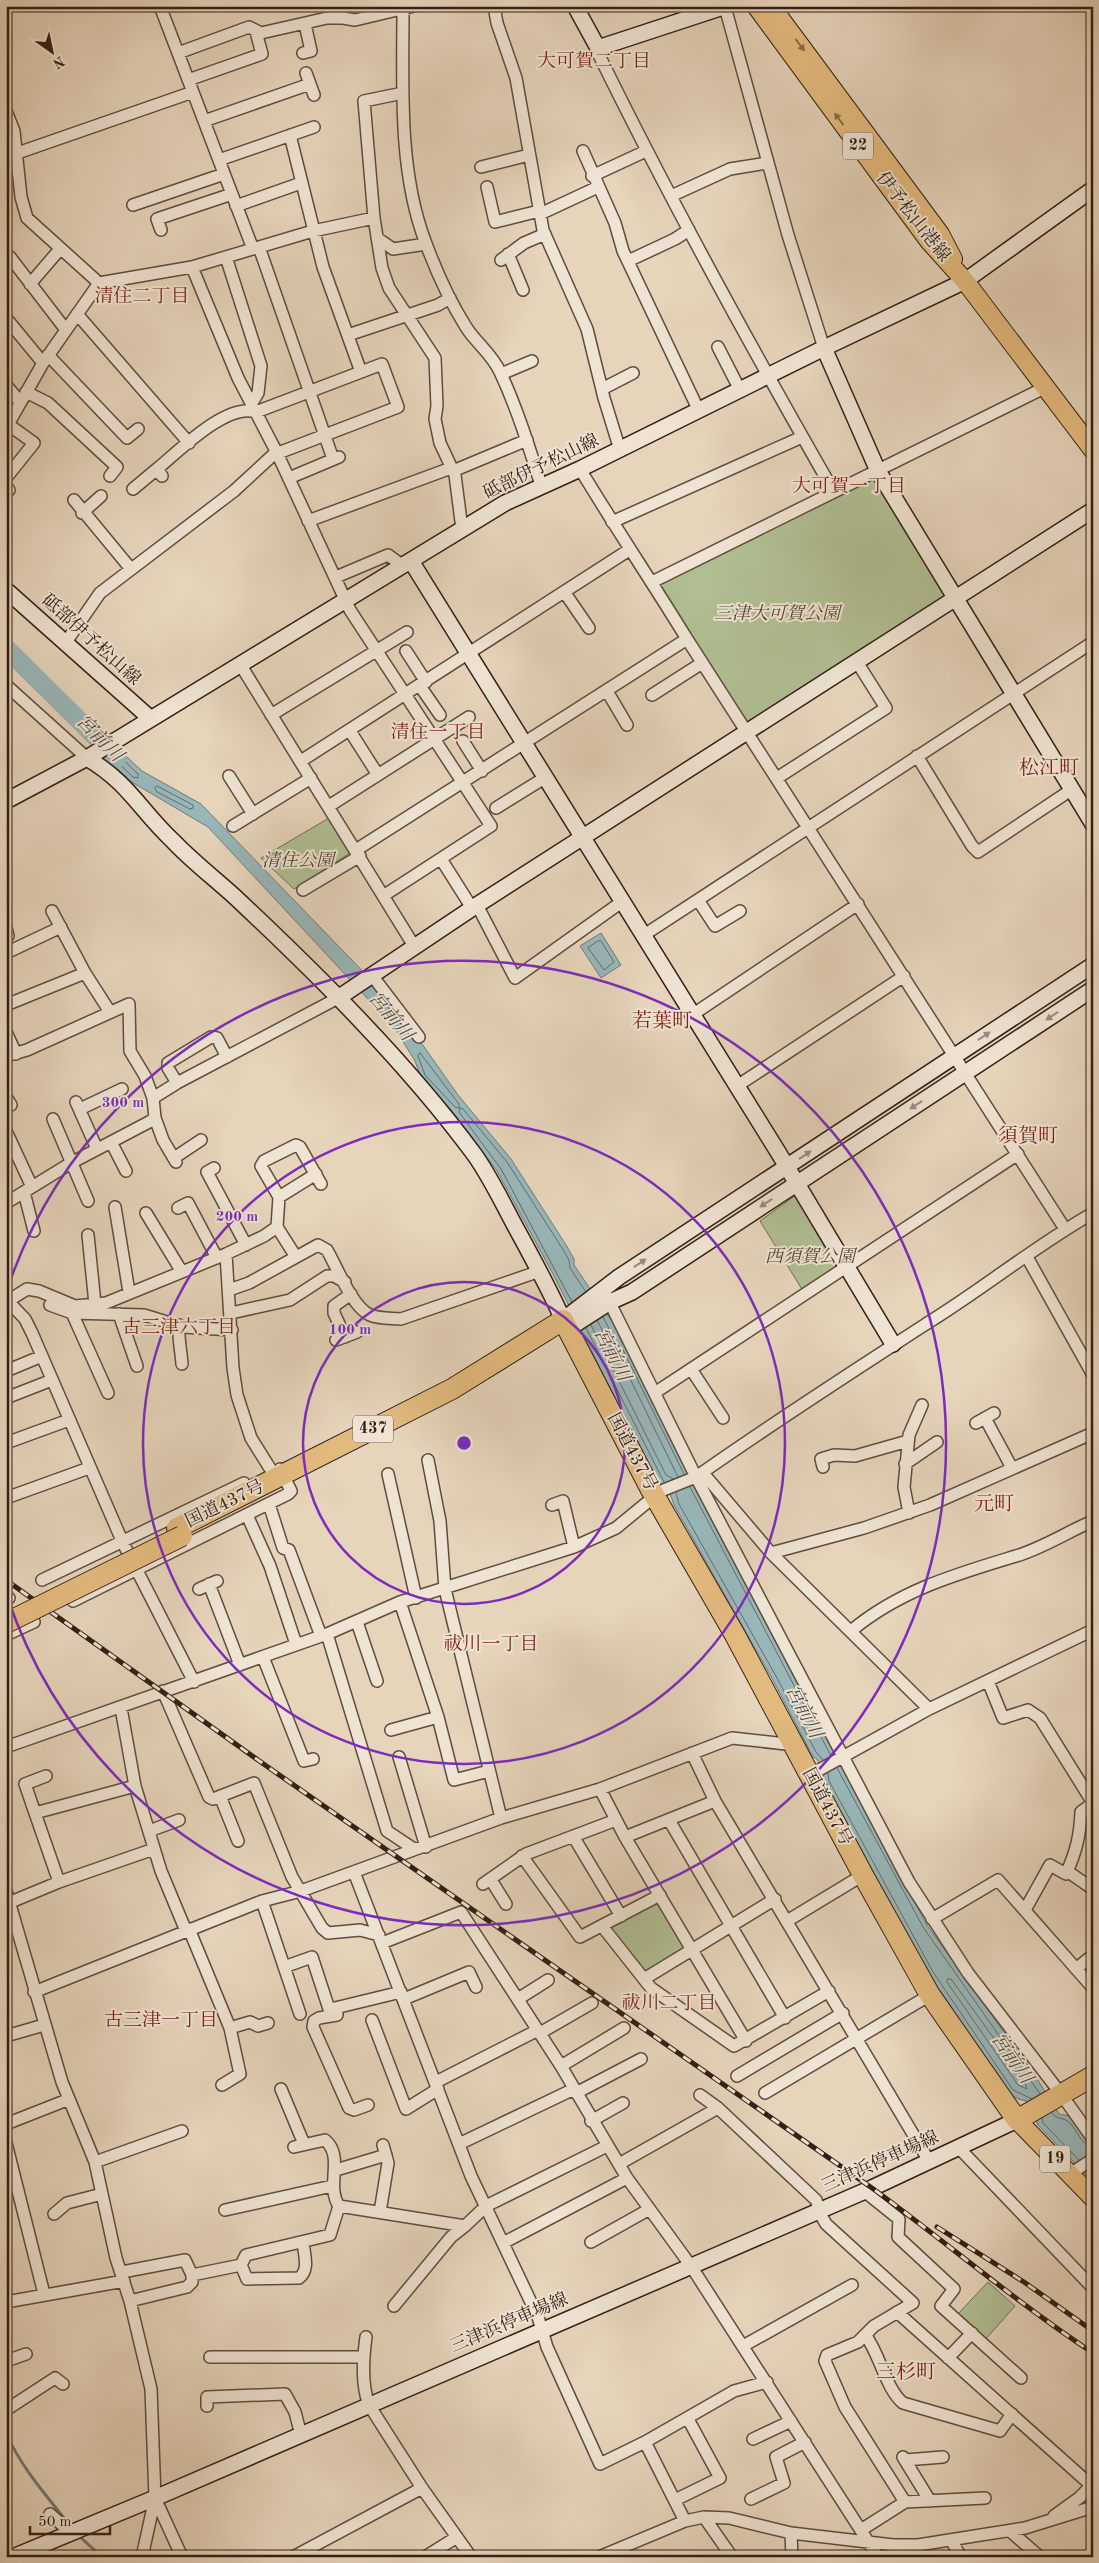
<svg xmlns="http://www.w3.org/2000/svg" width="1099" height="2563" font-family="'Old Standard TT','Noto Serif JP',serif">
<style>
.green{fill:#b1be93;stroke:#726e54}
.water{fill:#99b6b9;stroke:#707a77}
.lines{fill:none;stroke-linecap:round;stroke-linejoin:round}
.shore{stroke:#666a67;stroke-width:1}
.stream{stroke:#707a77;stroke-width:3}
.river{stroke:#99b6b9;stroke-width:19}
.street-casing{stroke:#5f4c3e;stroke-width:14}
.secondary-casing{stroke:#321f15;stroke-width:18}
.primary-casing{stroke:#321f15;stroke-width:20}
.highway-casing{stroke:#321f15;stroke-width:22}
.street{stroke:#efe3d3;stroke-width:11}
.secondary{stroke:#efe3d3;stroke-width:15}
.primary{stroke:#e3ba7e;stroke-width:18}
.highway{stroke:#e3ba7e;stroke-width:20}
.rail-casing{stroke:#321f15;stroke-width:5}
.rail{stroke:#efe3d3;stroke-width:3;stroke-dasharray:9;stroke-linecap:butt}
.highway-bridge-casing{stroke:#321f15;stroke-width:22;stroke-linecap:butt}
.highway-bridge{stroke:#e3ba7e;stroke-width:20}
.oneway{fill:#8a6c4a}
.oneway2{fill:#9a8b7e}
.ring{fill:none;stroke:#7b2cbf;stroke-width:2.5}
.labels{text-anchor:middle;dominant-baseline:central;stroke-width:4;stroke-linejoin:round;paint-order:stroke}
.shield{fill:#efe3d3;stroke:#6b5a4e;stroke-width:1}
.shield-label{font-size:16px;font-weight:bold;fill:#321f15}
.street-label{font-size:18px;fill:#321f15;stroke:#efe3d3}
.park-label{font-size:18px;font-style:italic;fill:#524734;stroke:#efe3d3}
.neighbourhood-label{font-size:19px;fill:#7a1f14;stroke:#efe3d3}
.water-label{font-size:19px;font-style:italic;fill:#514c46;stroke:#efe3d3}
.quarter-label{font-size:20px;fill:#7a1f14;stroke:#efe3d3}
.centre{fill:#7b2cbf;stroke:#efe3d3;stroke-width:2.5}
.ring-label{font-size:15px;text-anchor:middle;font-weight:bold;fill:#7b2cbf;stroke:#efe3d3;stroke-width:4;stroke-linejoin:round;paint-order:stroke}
</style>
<rect width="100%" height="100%" fill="#e6d4bb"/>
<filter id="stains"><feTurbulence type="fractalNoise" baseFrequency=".004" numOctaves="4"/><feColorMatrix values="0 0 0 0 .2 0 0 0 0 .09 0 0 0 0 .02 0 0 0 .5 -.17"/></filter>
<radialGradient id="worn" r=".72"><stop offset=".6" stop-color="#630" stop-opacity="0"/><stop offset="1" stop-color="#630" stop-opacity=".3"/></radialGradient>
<path class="green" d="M876,475l74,123 -201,128 -92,-143z
M329,818l21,35 -56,36 -33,-31z
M796,1195l47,71 -40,25 -43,-70z
M660,1899l29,50 -43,27 -39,-49z
M988,2282l27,24 -31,35 -28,-25z"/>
<path class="water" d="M116,747l26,24 59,33 175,181 27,32 55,78 53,64 55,86 8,14v6l40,59 8,19 4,3 65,132 189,361 47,86 107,149 25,40 11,2 23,29v37l-56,-58v-6l-10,-17 -9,-2 -8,-5 -81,-120 -105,-192 -1,-9 -6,-14 -4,-2 -40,-77 -99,-175 -6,-17 -8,-1 -107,-213 -56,-103 -44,-59 -32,-35 -6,-16 -21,-34 -186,-200 -78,-46 -27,-25z
M601,933l20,32 -20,13 -21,-32z"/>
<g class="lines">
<path class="shore" d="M117,754l21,20v4l-5,-1 -20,-19v-3z
M157,786l36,19v3l-3,1 -33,-17 -2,-4z
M598,941h3l13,21 -10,8 -16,-22z
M420,1053l39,51v4l-4,-1 -30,-32 -7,-19z
M572,1302l-71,-133 -42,-57 1,-4 3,1 44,53 55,86 7,12 1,8 16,24
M603,1317l15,29 5,4 61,124
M597,1320l15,29 6,5 60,123
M591,1325l75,150 8,4
M586,1328l78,154
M690,1487l141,269
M676,1493l3,11 98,174 39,74 7,8
M837,1768l86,159 117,167
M828,1773l1,8 104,191 80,118 19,9
M948,1979h3l73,101 3,9 -9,-4 -71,-103z
M1052,2113c5,7 11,4 17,9 8,7 12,24 24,25
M1042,2118l1,5 36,37"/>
<path class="stream" d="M6,2433c15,34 39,61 62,90
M78,2535l24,22"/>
<path class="river" d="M6,648l111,110"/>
<defs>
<path id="street" d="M160,6l93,243
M331,6l12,12 12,2 59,-14
M494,6l3,17 19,55 27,152 44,99 17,69 16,52
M725,7l63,228 36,113
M403,9c0,76 -5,160 22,232 11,30 24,59 41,86 10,16 26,27 34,45 17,36 29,75 41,113
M598,48l1,7c73,149 153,294 235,437
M178,53l71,-26 12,6 66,-15h16
M303,53l8,-2 -6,-27
M306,73l8,22
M188,80l74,-26 -6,-22
M6,111l8,20 7,66 6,21 72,65 93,-16 121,-36 61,-13 8,50 7,20 46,70 2,48 -2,13 5,24 15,32 7,54
M204,121l106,-37
M290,135l33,132 38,105
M583,151l32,72 8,28 76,160
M6,157l187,-65
M219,160l95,-33
M481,167l48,-12
M592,176l54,-25
M487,187l8,35 44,-11
M671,196l59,-27 37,-6
M133,205l91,-31
M236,206l65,-23
M540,214l58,-27
M374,218l-10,-117 39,-8
M161,230l-4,-11 75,-25
M377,238l16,11 33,-5
M259,247l74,212
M508,254l15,36
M226,257l35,109 -3,27 -6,10
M6,260l4,-3 56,73
M501,260l23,-17 21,-9
M628,261l47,-22 14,-9
M192,267l46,111 39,75 73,157 141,216 -108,70
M30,284l30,-35
M77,314l112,129
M6,318l37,45
M348,335l90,-30 12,-7
M718,347l22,43
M48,355l79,83 11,-9
M501,374l31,-13
M6,385l14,17
M602,389l31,-16
M26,392l22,11 69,64 -7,9
M6,428l37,-65 56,-80
M580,469c35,58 72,113 107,170l378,590
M453,471l74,-31
M6,478l28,-35 -25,-18
M289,478l50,-21
M6,487l3,3
M133,489l24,-20
M74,500l57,69
M82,513l19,-17
M308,521l143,-53
M612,522l190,-85
M336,577l52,-22 15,11
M652,582l394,-195
M565,593l24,35
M66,642l34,-49 134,-102 39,-36 125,-48 -16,-43 -126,48c-29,-10 -77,39 -99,57l5,7
M406,651l20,31
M240,664l174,282
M6,685l81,73
M420,686l20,29
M607,691l20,34
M652,695l50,-32
M271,715l136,-83
M350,731l28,44
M463,741l19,30
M917,756l55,90 6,6 93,-62
M301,761l328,-211
M229,776l24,38
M777,778l109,-70 -29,-46
M329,806l140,-89
M496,808l50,-31
M233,826l78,-48
M356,850l331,-211
M441,859l31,49
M303,890l57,-34
M698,900l17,26 25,-15
M477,905l38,73 108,-77
M52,911l33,62 25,39
M6,928l2,8
M644,935l449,-293
M6,953l55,-26
M371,974l48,63
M6,1005l79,-32
M692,1015l166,-111
M6,1032l10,22
M6,1056l21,-6 102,-46 1,47 15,25 8,22
M177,1083l-9,-15v-5l43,-26 6,1 10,19
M737,1086l167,-110
M6,1097l5,8
M76,1102l21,47
M80,1109l42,-20
M155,1118l8,22 13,22
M53,1119l35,82
M6,1131l26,56
M111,1142l15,29
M174,1158l27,-18
M214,1168l-7,4 39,73
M24,1192l10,39
M279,1197l37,-23
M6,1203l65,-40 78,-41 6,-4 -2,-20 24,-15 161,-85
M115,1207l14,85
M178,1208l10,-5 29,55
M146,1213l36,59
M88,1235l7,69
M226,1254l7,114 4,27 14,43 20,32
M296,1257l-19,-30 2,-30 -18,-31 3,-5 32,-16 4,2 21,37
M1027,1257l66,118
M229,1290l20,-7 69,-38 9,5c10,17 25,57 43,65 9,4 22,3 31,4l139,-48
M607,1297l89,180 213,405 59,91 93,121 32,45
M6,1299l19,20 7,14 91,210 71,139
M8,1301l19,-12 12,2 36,15 31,-3 120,-49 38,-18 13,-9
M50,1305l22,8 72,2 39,12 49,3
M72,1313l36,80
M231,1313l59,-13 37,-24h7l11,6
M119,1314l18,52
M179,1325c-1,14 2,25 3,39
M345,1337l-11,-24v-7l17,-12
M336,1340l21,-8
M691,1369l32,49
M6,1371l36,-15
M656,1392l362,-238
M6,1398l46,-18
M985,1418l27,50
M976,1423l18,-10
M6,1443l63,-23
M428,1460l12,61 5,68 56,229
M905,1464l32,-22
M823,1467l-2,-8 13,-4 21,1 53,-15
M703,1473l68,80 158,156
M388,1474l28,124
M6,1498l83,-30
M269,1504l14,44 6,2 32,86
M552,1505l11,-4 11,46
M909,1513l-5,-26 5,-52 13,-30
M247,1515l23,51 26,78
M771,1553l93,-25 66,-23 163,-72
M42,1580l202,-97
M209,1584l31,81
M199,1589l18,-8
M6,1599l3,-1
M73,1601l215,-107 3,-3 -11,-22
M400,1602l38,115 16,63 35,-9
M357,1622l20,59
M851,1631c49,-41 106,-57 165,-75 27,-8 51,-24 77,-35
M327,1634l60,197 27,18
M6,1635l28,-13
M263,1657l41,104 9,-2
M988,1681l15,37 25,-8 12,8 53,85
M163,1691l46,106 4,2 41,-16 38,94 30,51 6,5 32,-3 19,5
M121,1708l14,78 26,85 25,60
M391,1730l47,-13
M6,1747l321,-113 73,-32 174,-55 42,-19 45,-37 35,-14c75,-53 153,-103 230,-153 57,-35 109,-78 167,-111
M692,1753l23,48 214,360
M399,1757l27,90
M810,1775l119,-66 164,-79
M600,1789l25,48 121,204
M220,1796l18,45
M35,1813l-10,-29 21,-8
M669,1820l116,198
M149,1831l30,-11
M573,1836l48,80
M625,1837l90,-36
M522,1856l58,81 80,-42
M1067,1871l26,18
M354,1872l117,304 67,141 9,30 53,117 45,-22 40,79
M491,1880l15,24
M59,1882l-24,-69 100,-27
M483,1884l43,-30 90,-34
M6,1891l56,191 33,80 21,96 14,43 21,88 4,109 -13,59
M262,1901l38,113
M6,1904l53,-22 95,-33
M1025,1910l25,-45 16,9c10,-22 14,-38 15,-62l11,-8
M932,1919l66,-39 95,108
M787,1921l76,-46
M602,1926l49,62 83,58 95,-55
M189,1929l41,99 10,46 -18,11
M382,1943l79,-31 100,154 66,112 64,88 187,291
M284,1967l28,-10 17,52 6,-1
M1076,1969l17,-14
M644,1979l131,-80
M34,1992l228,-91 39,-10 200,-73 99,-29 132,-51 63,7
M404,1999l65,-27 7,15
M518,1999l30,-19
M337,2014l-2,-6 66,-16
M337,2015l-18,3 -5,3 -1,6 36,81 5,2 14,-5
M372,2020l34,89 32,-20
M230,2028l20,-6 8,4 10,-3
M540,2033l52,-30
M6,2036l38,-11
M561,2066l63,-38
M737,2076l106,-63
M436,2082l102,-52
M281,2089l23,55
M576,2093l65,-34
M765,2093l165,-98
M700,2095l18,13 98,92 6,17 4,7 87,79 -39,23 -16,16 -31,13 -2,6 20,46 60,95
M591,2121l32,-18
M6,2124l61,-24
M6,2143l38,151
M459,2144l115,-55
M294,2147l31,-7c20,17 0,45 14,66
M958,2147l135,141
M95,2162l87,-31
M619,2164l99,-56
M336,2170l50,-15
M1070,2174l23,-15
M864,2191l35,28 -1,18 56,52 -13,17 80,72
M225,2210l107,-24
M380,2212l8,-49 -5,-18
M54,2214l13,-11 35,-9
M591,2242l57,-32
M503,2243l124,-65
M241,2265l6,14 52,-1c11,-8 5,-24 4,-36
M122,2272l63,-12 7,15
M130,2301l57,-14 5,-5v-7l49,-10 5,-10 84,-20 9,-29 126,20 21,-20 121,-60
M6,2302l118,-21
M394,2306l57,-69 14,-11
M897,2312l196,175
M866,2336c14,19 20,53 37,67l97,28 12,-17
M366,2337c-3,22 -5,47 3,68l53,83 49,69
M743,2346l109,-61
M210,2357h153
M948,2358l24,-25
M6,2361l20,-7
M207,2406v-9l78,-3 10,18 6,23
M6,2410l49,-32 8,6
M753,2439l38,-18
M645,2442l89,-51 33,-9
M903,2457l27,44
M905,2460l38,-3
M155,2498l27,59
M751,2499l33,-16 -8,-26 29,-15
M675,2500l45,-22 -32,-59
M50,2514l21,19
M1054,2516l25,-18 14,-14
M704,2517l25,1 62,15 102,12h25l107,-17 68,-21
M861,2530l44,-28 80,-4
M1010,2531l30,26
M791,2533l1,24
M951,2540l10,17
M293,2557l129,-69
M425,2557l32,-20
M599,2557l86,-36 19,-4 28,40"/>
<path id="secondary" d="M575,6l23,42 128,-42
M824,348l54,123 215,353
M411,561l367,591 115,192
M6,590l145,129
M87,758c42,25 53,52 86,83 19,20 41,37 62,56 83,78 171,165 239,257 16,22 28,48 41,72 17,31 34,62 48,94l56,-43 474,-312
M6,801l81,-43 418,-255 75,-34 244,-121 141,-67 128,-92
M338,998l139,-93 616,-395
M568,1329l42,-27 22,-10 461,-303
M13,2557l142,-59 717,-310 145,-68"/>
<path id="primary" d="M756,6l173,235 36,40 128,169
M771,6l169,228 13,25
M1017,2120l76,78"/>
<path id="highway" d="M177,1528l275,-139 111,-69 87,168 85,147 128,240 67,120 87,125 76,-44"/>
</defs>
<use href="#street" class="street-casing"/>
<use href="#secondary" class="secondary-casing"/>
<use href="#primary" class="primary-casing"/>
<use href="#highway" class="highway-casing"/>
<use href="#street" class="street"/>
<use href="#secondary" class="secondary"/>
<use href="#primary" class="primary"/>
<use href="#highway" class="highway"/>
<defs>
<path id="rail" d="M6,1580l259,185 607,423c74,54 144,114 221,165
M937,2227l87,55 69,49"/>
</defs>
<use href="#rail" class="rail-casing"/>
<use href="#rail" class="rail"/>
<defs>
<path id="highway-bridge" d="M6,1623l176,-87"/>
</defs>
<use href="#highway-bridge" class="highway-bridge-casing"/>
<use href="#highway-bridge" class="highway-bridge"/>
</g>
<defs><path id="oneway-solid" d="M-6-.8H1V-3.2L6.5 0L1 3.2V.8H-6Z" transform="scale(1.25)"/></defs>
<g class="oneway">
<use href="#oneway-solid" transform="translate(800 45) rotate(53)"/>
<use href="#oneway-solid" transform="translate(839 119) rotate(-126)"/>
</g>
<g class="oneway2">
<use href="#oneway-solid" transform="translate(1052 1016) rotate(146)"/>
<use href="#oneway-solid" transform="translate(984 1036) rotate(-33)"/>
<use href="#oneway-solid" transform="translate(916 1105) rotate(147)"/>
<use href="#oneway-solid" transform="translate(805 1155) rotate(-34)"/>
<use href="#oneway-solid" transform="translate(766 1203) rotate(147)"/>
<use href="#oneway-solid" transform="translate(640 1263) rotate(-33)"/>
</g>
<g class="ring">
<circle cx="464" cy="1443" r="161"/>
<circle cx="464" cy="1443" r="321"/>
<path d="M7 1290A482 482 0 1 1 7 1596"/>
</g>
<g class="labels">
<g class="shield">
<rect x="843" y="132.5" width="30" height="27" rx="4"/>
<rect x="353" y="1415.5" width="40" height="27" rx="4"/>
<rect x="1040" y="2145.5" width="30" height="27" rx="4"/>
</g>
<g class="shield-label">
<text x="858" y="146">22</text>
<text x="373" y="1429">437</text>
<text x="1055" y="2159">19</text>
</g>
<g class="street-label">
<text transform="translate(913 217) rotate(52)">伊予松山港線</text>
<text transform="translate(541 467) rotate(-26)">砥部伊予松山線</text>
<text transform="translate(91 640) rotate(42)">砥部伊予松山線</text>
<text transform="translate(632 1452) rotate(62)">国道437号</text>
<text transform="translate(225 1504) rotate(-26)">国道437号</text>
<text transform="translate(827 1807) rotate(62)">国道437号</text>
<text transform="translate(880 2162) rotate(-24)">三津浜停車場線</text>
<text transform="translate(509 2323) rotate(-23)">三津浜停車場線</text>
</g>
<g class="park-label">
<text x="777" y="614">三津大可賀公園</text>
<text x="298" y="861">清住公園</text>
<text x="810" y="1257">西須賀公園</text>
</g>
<g class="neighbourhood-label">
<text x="594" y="62">大可賀二丁目</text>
<text x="142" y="297">清住二丁目</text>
<text x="849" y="487">大可賀一丁目</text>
<text x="438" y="733">清住一丁目</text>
<text x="179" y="1328">古三津六丁目</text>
<text x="491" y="1645">祓川一丁目</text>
<text x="669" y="2004">祓川二丁目</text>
<text x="161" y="2021">古三津一丁目</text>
</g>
<g class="water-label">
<text transform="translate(99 739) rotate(45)">宮前川</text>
<text transform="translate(390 1017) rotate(50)">宮前川</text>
<text transform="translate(611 1355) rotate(63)">宮前川</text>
<text transform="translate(803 1712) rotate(63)">宮前川</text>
<text transform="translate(1011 2059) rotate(55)">宮前川</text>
</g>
<g class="quarter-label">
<text x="1049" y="769">松江町</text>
<text x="662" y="1022">若葉町</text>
<text x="1028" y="1137">須賀町</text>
<text x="994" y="1505">元町</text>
<text x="906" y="2373">三杉町</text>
</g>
</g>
<circle cx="464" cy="1443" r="8" class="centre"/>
<g class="ring-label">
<text x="123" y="1107">300 m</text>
<text x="237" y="1221">200 m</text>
<text x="350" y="1334">100 m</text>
</g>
<rect width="1099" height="2563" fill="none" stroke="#e6d4bb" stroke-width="25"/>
<rect x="8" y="8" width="1084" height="2548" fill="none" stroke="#321f15" stroke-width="2.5"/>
<rect x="12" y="12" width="1074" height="2538" fill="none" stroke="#321f15"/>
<g transform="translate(52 52) rotate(147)" stroke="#efe3d3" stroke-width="4" paint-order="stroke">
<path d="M0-4L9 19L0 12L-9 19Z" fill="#321f15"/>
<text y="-8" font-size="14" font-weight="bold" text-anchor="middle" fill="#321f15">N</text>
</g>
<path d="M30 2526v8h80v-8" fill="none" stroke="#321f15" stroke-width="2.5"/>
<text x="38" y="2526" font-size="15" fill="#321f15" stroke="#efe3d3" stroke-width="4" paint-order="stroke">50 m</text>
<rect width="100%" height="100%" filter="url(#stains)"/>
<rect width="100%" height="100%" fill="url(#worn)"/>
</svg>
